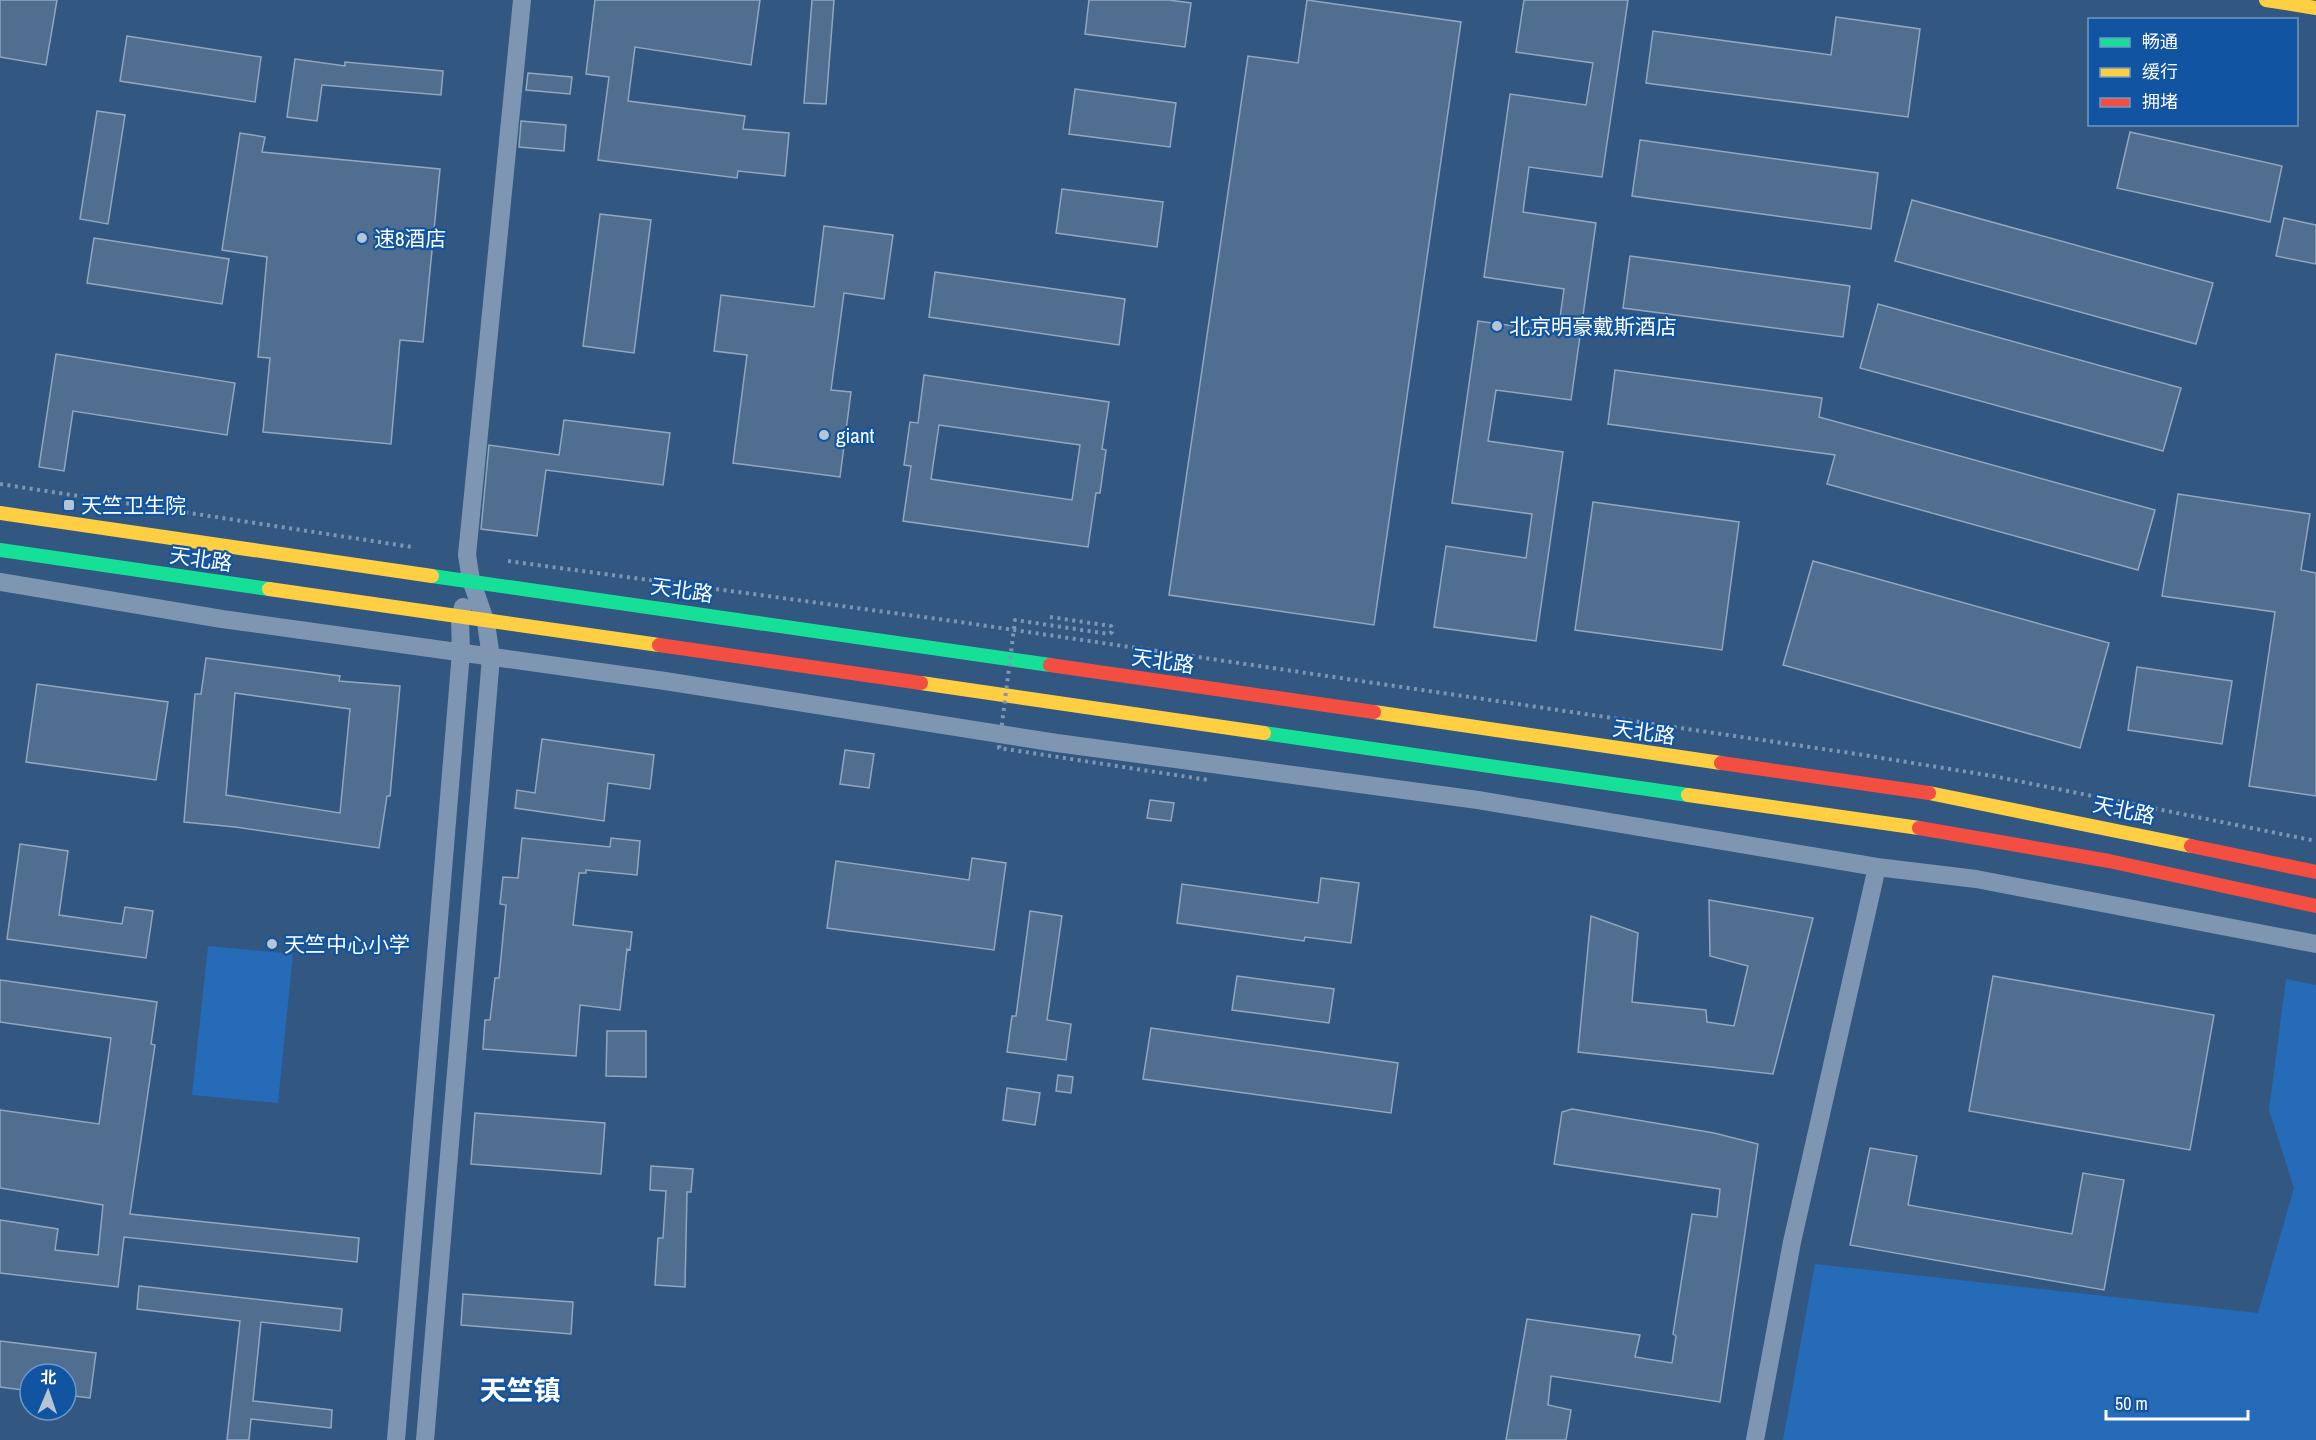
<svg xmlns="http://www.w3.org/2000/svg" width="2316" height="1440" font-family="'Archivo Narrow','Noto Sans SC',sans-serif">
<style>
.green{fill:#256bb7}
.building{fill:#506e8f;stroke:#92a7be;stroke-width:1.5;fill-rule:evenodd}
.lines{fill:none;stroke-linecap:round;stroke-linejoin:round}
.path{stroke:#7e96b1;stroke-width:4;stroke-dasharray:3 4.5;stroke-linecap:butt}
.street{stroke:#7e96b1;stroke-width:18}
.fast{stroke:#16e098;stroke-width:14}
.slow{stroke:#ffcf43;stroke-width:14}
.jam{stroke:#f24e42;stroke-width:14}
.path-bridge{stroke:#7e96b1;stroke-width:4;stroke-dasharray:3 4.5;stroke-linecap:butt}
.poi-dot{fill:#b7c4d3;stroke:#1154a2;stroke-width:2}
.labels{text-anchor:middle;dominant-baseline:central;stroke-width:4.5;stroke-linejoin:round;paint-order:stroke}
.poi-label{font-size:21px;fill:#fff;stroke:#1154a2;text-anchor:start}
.street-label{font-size:21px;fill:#fff;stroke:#1154a2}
.district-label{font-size:27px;font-weight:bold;fill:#fff;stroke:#1154a2}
</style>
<rect width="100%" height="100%" fill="#325781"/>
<path class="green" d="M208,946l85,8 -15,149 -86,-8z
M2286,979l30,6v455h-533l32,-176 443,49 36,-125 -25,-78z"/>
<path class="building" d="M0,0h57l-11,65 -46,-8z
M595,0h165l-9,65 -116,-18 -7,54 117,15 -2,13 46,4 -4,43 -47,-5 -1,7 -139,-18 11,-83 -23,-3z
M812,0h22l-8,104 -22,-1z
M1089,0h80l22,3 -6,44 -100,-13z
M1307,0l154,22 -87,603 -205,-30 79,-539 50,7z
M1524,0h104l-26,177 -73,-10 -6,45 73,11 -25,177 -75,-10 -8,51 75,11 -27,189 -102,-14 12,-81 80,12 6,-44 -80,-11 26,-182 80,11 6,-43 -80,-12 26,-183 76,11 7,-42 -77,-11z
M1836,17l84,12 -12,88 -262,-34 7,-52 178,24z
M127,36l134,21 -6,45 -135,-21z
M295,59l50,7v-4l98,9 -2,24 -119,-10 -5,36 -30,-4z
M528,73l44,4 -2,17 -44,-4z
M1075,89l101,14 -6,44 -101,-13z
M97,111l28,4 -17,109 -28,-5z
M521,121l45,4 -2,26 -45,-4z
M2130,132l152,34 -12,56 -153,-34z
M240,133l25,4 -3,15 178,17 -17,173 -23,-2 -9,104 -128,-12 7,-74 -12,-1 9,-100 -45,-7z
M1640,140l238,33 -7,56 -239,-33z
M1062,189l101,13 -6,45 -101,-14z
M1912,200l301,83 -17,61 -301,-83z
M600,214l51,6 -17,133 -51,-7z
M2284,218l32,7v39l-40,-8z
M824,226l69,9 -9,64 -40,-6 -13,97 20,2 -11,85 -107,-14 14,-108 -33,-4 7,-56 93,12z
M94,238l135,21 -7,45 -135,-21z
M1630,256l220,30 -7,51 -220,-29z
M935,272l190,27 -6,46 -190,-28z
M1878,304l303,84 -18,63 -303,-83z
M56,354l179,29 -8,52 -154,-24 -9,60 -25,-4z
M1615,370l207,28 -3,19 336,93 -17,60 -311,-86 8,-29 -227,-31z
M924,375l185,27 -7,47 4,1 -6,43h-4l-8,54 -185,-26 8,-55 -7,-1 6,-43 8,1zM939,425l141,20 -8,55 -141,-21z
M564,420l106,13 -7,52 -117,-15 -9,66 -56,-7 8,-84 70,10z
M2178,494l132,20 -9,56 15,3v223l-67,-10 26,-174 -113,-16z
M1593,502l146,20 -17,128 -147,-20z
M1813,561l296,82 -29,105 -297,-83z
M206,658l134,18 -1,5 61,5 -10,110h-3l-8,52 -144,-21 -51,-5 11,-128h6zM235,693l115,16 -10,104 -114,-18z
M2137,667l95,14 -10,63 -94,-14z
M37,684l131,18 -12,78 -130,-18z
M542,739l112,16 -4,34 -42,-6 -4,38 -89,-13 2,-18 18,3z
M845,750l29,4 -5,34 -29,-4z
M1150,800l24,3 -3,18 -24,-3z
M522,838l88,9 1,-9 29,3 -3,34 -51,-5v3h-7l-6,52 59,7 -2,18 -3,-1 -7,61 -40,-5 -4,51 -93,-7 2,-29h5l5,-42h4l7,-73 -6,-1 3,-27 15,1z
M20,844l48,7 -9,64 63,9 3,-17 28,4 -7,47 -139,-19z
M972,858l34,5 -12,87 -167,-22 9,-67 133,19z
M1321,878l38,5 -8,60 -46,-6 -1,4 -127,-18 5,-39 136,19z
M1709,900l104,18 -40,156 -195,-22 13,-136 47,17 -6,69 74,8 1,12 27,4 14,-60 -38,-10z
M1030,911l32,5 -15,104 24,4 -5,36 -59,-8 5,-36h4z
M1237,976l97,13 -5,34 -97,-13z
M1993,976l221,39 -24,135 -221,-39z
M0,980l157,22 -6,42 4,1 -25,169 229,24 -2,24 -233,-25 -6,50 -118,-14v-53l58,9 -3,21 43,5 5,-50 -103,-17v-78l99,14 12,-86 -111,-16z
M1151,1028l247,35 -7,50 -248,-34z
M607,1031h39v46l-40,-1z
M1058,1075l15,2 -2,16 -15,-2z
M1007,1088l33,5 -5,32 -32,-5z
M1572,1109l142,24 44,11 -38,258 -169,-26 -3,29 23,5 -5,30h-60l21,-121 113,16 -5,22 37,6 4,-27 -3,-2 19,-120 25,3 3,-28 -166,-25 8,-52z
M475,1113l130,10 -4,51 -130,-10z
M1870,1148l47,8 -9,49 164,29 11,-61 41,7 -20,110 -254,-45z
M651,1166l42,3 -2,23h-4l-2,95 -30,-2 3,-47h5l3,-47 -16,-1z
M139,1286l203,23 -2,22 -79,-9 -8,79 79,9 -1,18 -80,-9 -2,21h-22l13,-119 -103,-12z
M463,1294l110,8 -2,32 -110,-9z
M0,1341l96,12 -6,45 -24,-3v-21h-36v17l-30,-4z"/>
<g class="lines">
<path class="path" d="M0,484l412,63
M508,561l452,61 897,132 136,22 323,65"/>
<path class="street" d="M0,582l222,37 443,62 392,62 421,57 399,67 99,12 340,65
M396,1440l65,-788 -1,-34 3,-11
M425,1440l66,-783 -5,-34 -15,-43 -4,-25 55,-555
M1755,1440l37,-198 85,-375"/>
<path class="fast" d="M0,550l269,39
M432,576l618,89
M1264,733l424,62"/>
<path class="slow" d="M2266,0l50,8
M0,513l432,63
M269,589l390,56
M921,683l343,50
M1374,712l347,51
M1929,793l262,53
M1688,795l231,33"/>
<path class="jam" d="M659,645l262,38
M1050,665l324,47
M1721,763l208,30
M1919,828l190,33 207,45
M2191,846l125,26"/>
<path class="path-bridge" d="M1050,617l61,9 1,6 -3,2 -94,-14 -16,128 209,32"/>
</g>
<g class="poi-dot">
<circle cx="362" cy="238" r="6"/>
<circle cx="1497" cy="326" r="6"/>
<circle cx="824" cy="435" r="6"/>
<rect x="63" y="499" width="12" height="12" rx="3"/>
<circle cx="272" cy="944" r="6"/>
</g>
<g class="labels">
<g class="poi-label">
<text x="374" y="238">速8酒店</text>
<text x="1509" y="326">北京明豪戴斯酒店</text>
<text x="836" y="435">giant</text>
<text x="81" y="505">天竺卫生院</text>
<text x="284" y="944">天竺中心小学</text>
</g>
<g class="street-label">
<text transform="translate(201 559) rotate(8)">天北路</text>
<text transform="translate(682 590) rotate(8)">天北路</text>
<text transform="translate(1163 661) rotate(8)">天北路</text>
<text transform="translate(1644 732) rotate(8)">天北路</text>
<text transform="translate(2124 810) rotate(12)">天北路</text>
</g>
<g class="district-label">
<text x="520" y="1390">天竺镇</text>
</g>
</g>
<rect x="2088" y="18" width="210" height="108" fill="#1154a2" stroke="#7098c7" stroke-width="1.5"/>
<rect x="2100" y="38" width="30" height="9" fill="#16e098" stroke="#7098c7" stroke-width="1.5"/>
<text x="2142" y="48" font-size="18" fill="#ffffff">畅通</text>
<rect x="2100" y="68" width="30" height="9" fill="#ffcf43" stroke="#7098c7" stroke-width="1.5"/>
<text x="2142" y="78" font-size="18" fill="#ffffff">缓行</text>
<rect x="2100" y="98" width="30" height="9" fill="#f24e42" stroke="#7098c7" stroke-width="1.5"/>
<text x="2142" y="108" font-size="18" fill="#ffffff">拥堵</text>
<g transform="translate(48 1392) rotate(2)"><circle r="28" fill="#1154a2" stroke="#7098c7" stroke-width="1.5"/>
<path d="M0-4.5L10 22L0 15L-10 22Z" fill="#b7c4d3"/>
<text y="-9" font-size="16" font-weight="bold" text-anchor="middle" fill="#ffffff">北</text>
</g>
<path d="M2106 1410v9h142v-9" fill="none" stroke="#ffffff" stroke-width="3"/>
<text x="2115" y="1410" font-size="18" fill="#ffffff" stroke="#1154a2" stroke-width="4.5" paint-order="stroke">50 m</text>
</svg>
